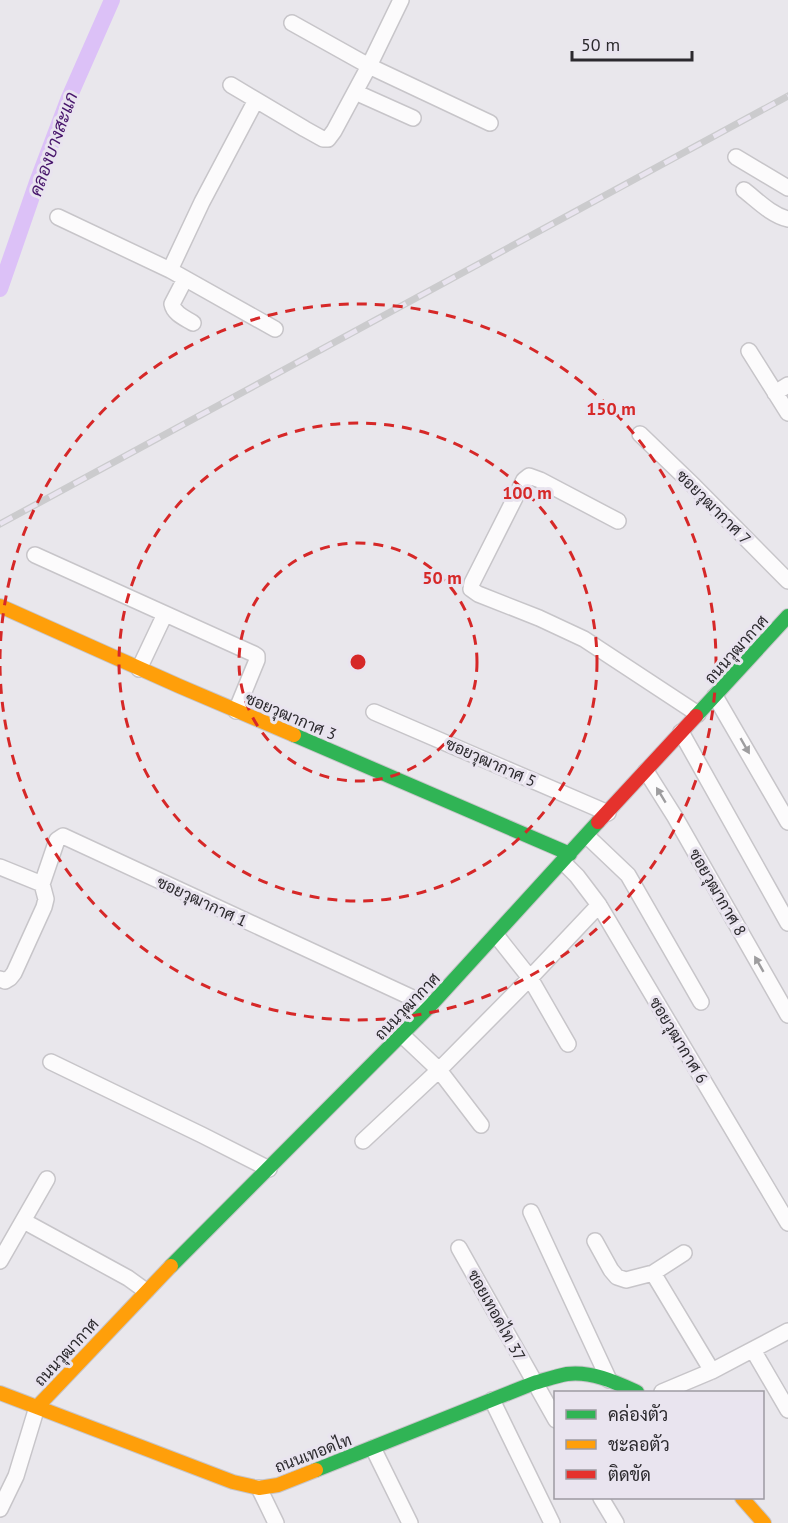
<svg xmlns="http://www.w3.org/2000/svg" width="788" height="1523" font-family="'PT Sans',Sarabun,sans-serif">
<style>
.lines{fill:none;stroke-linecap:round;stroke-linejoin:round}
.canal{stroke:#dcc1f7;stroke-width:16}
.street-casing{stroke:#c7c5c9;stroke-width:18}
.fast-casing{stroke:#c7c5c9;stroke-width:16}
.slow-casing{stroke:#c7c5c9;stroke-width:16}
.jam-casing{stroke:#c7c5c9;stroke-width:16}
.street{stroke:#fcfbfc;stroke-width:15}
.fast{stroke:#30b455;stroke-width:14}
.slow{stroke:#ff9f0a;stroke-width:14}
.jam{stroke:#e5322d;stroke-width:14}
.rail-casing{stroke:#cbcbcd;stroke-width:7}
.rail{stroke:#e9e4ef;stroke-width:4.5;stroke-dasharray:14;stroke-linecap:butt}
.oneway{fill:#9e9d9f}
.ring{fill:none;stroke:#d62828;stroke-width:3;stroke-dasharray:10 8}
.labels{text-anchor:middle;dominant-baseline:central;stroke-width:6;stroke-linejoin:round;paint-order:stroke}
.street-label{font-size:16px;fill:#2c2a2e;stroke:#e9e4ef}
.water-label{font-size:18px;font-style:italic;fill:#47156b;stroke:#e9e4ef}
.centre{fill:#d62828;stroke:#e9e4ef;stroke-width:3}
.ring-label{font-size:18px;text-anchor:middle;font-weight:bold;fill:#d62828;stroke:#e9e4ef;stroke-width:6;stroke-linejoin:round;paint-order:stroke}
</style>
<rect width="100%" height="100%" fill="#e9e7ec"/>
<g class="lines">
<path class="canal" d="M0,289l37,-107 31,-82 44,-100"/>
<defs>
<path id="street" d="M292,23l77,43 121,57
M231,85l74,44 18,10h5l6,-8 35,-65 32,-66
M355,92l58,26
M256,100l-54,102 -32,68 105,59
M736,157l52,31
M744,190c13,10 27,25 44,29
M58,217l112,53
M185,279l-13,25c2,10 13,14 21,19
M749,351l39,62
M775,393l13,-8
M640,434l54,52 94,95
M618,521l-78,-41 -11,-4 -5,4 -52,103 -1,6 7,5 61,24 45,21 114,75
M35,555l219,99 3,2v4l-21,51
M139,669l26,-55
M715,696l73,126
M374,712l234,101
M681,732l107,191
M646,771l29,46 113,198
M587,836l41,39 73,127
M563,862l14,14 22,29 189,318
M0,867l42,17 15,-44 6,-4 367,170
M496,935l34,43 38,66
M0,979l5,2 5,-3 4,-5 30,-66 2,-8 -4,-15
M402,1035l37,35 42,55
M51,1062l151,73 67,34
M363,1141l76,-71 91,-92 69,-73
M531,1212l78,168
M31,1225l97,53 18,13
M595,1241l16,29 6,7 9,3 27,-7 31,-20
M459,1248l97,172
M0,1261l47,-82
M653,1273l59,98
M753,1350l35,60
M662,1392l50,-21 76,-40
M492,1400l60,123
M373,1448l37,75
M259,1488l17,35
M601,1498l15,25
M0,1509l16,-33 21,-69"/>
<path id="fast" d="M696,716l92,-100
M294,735l276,119
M171,1266l259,-260 168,-184
M316,1470l218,-87c11,-3 22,-7 33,-9 25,-3 48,8 70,18"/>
<path id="slow" d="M0,606l179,80 115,49
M0,1393l233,89 26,6 19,-3 38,-15
M37,1407l134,-141
M742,1498l22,25"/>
<path id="jam" d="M598,822l98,-106"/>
</defs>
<use href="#street" class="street-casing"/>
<use href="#fast" class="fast-casing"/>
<use href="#slow" class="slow-casing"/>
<use href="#jam" class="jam-casing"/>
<use href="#street" class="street"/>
<use href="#fast" class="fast"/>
<use href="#slow" class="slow"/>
<use href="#jam" class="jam"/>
<defs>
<path id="rail" d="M0,524l788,-428"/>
</defs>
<use href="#rail" class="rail-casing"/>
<use href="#rail" class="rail"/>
</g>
<defs><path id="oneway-solid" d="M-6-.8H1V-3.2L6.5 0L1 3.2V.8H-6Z" transform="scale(1.5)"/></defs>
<g class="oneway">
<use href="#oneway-solid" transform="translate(745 746) rotate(60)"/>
<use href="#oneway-solid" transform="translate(661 795) rotate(-121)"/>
<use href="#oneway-solid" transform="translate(759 964) rotate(-120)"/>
</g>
<g class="ring">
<circle cx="358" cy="662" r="119"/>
<circle cx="358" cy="662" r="239"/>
<path d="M0 659A358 358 0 1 1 0 665"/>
</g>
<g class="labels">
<g class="street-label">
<text transform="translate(714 507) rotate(45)">ซอยวุฒากาศ 7</text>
<text transform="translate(736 649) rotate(-48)">ถนนวุฒากาศ</text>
<text transform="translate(291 716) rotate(23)">ซอยวุฒากาศ 3</text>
<text transform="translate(491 762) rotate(24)">ซอยวุฒากาศ 5</text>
<text transform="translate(718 892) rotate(60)">ซอยวุฒากาศ 8</text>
<text transform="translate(202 901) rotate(25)">ซอยวุฒากาศ 1</text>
<text transform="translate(407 1006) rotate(-46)">ถนนวุฒากาศ</text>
<text transform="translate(679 1040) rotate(59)">ซอยวุฒากาศ 6</text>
<text transform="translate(497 1315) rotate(61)">ซอยเทอดไท 37</text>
<text transform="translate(66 1352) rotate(-47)">ถนนวุฒากาศ</text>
<text transform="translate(313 1453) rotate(-21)">ถนนเทอดไท</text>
</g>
<g class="water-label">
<text transform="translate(53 144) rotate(-70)">คลองบางสะแก</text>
</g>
</g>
<circle cx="358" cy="662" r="9" class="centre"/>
<g class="ring-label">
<text x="611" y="415">150 m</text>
<text x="527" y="499">100 m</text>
<text x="442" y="584">50 m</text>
</g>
<rect x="554" y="1391" width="210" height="108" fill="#e9e4ef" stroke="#9d9aa2" stroke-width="1.5"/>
<rect x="566" y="1410" width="30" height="9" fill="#30b455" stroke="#9d9aa2" stroke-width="1.5"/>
<text x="608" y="1421" font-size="18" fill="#2c2a2e">คล่องตัว</text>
<rect x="566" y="1440" width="30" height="9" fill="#ff9f0a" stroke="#9d9aa2" stroke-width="1.5"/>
<text x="608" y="1451" font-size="18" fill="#2c2a2e">ชะลอตัว</text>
<rect x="566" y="1470" width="30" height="9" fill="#e5322d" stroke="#9d9aa2" stroke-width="1.5"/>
<text x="608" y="1481" font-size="18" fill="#2c2a2e">ติดขัด</text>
<path d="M572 51v9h120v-9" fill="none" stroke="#2c2a2e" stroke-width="3"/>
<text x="581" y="51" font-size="18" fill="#2c2a2e" stroke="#e9e4ef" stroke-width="4.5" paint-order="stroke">50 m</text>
</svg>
